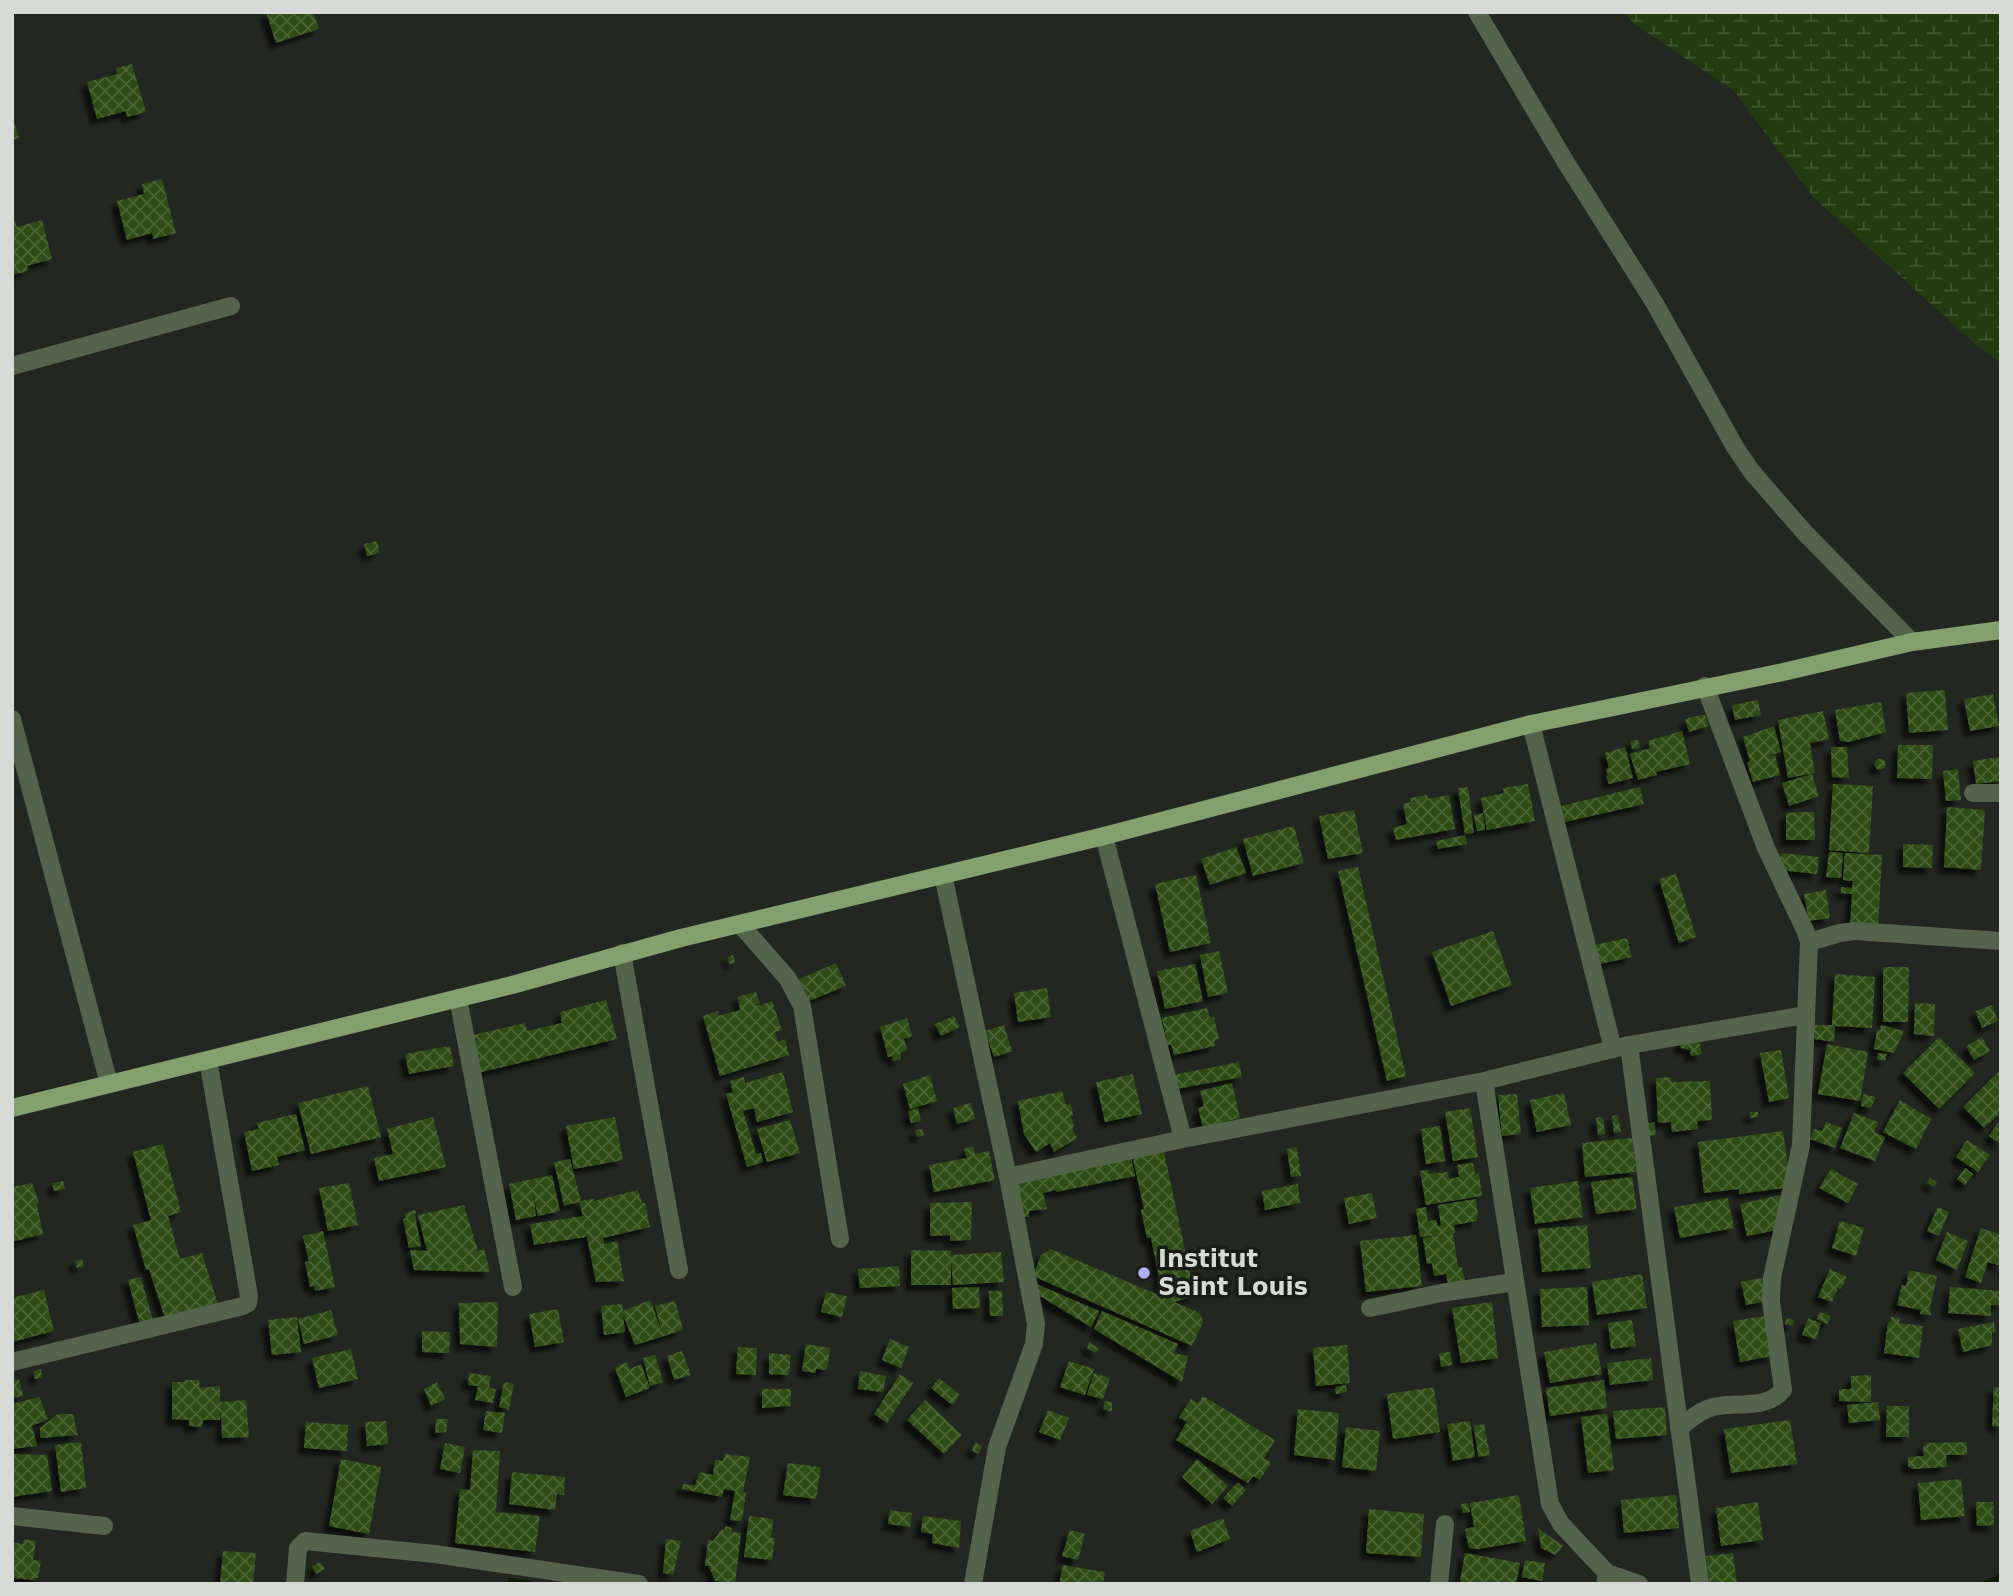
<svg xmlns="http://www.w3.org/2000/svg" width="2013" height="1596" font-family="'DejaVu Sans',sans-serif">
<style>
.wetland{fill:url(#wetland-marsh)}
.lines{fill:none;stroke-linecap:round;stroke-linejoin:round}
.stream{stroke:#0b1c01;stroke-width:6}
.building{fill:url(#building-cross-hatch);filter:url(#shadow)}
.minor{stroke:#54634b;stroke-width:18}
.major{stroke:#82a16f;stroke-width:18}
.poi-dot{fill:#afaefa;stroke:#191d18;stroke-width:2.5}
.labels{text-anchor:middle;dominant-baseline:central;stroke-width:7;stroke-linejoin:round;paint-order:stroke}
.poi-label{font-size:24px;font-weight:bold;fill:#d8dad7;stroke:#191d18;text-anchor:start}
</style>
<defs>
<pattern id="wetland-marsh" width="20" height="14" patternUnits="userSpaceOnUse" patternTransform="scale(1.75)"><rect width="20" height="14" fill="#223c0f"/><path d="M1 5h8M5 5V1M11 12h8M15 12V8" fill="none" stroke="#415831"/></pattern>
<pattern id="building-cross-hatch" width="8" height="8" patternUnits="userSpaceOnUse" patternTransform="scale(1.75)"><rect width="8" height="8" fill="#2d4d13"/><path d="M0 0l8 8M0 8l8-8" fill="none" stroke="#4b6635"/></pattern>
<filter id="shadow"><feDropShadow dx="-6" dy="6" stdDeviation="2" flood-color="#0009"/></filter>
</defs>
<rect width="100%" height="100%" fill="#232621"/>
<path class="wetland" d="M1624,12h377v351l-25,-18 -163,-148 -79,-106 -101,-68z"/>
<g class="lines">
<path class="stream" d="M511,1581l20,3
M1985,1584l16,-7"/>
</g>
<path class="building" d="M266,12h47l6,17 -43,14z
M132,64l14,48 -19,5 -1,-6 -29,8 -10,-37 30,-8 -1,-6z
M12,115l7,23 -7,2z
M162,179l14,54 -22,6 -2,-6 -25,7 -10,-39 27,-7 -2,-10z
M12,214l5,13 25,-7 10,39 -25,7 1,5 -16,4z
M377,541l3,12 -13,3 -3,-12z
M1945,690l3,40 -39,3 -3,-40z
M1993,694l6,32 -29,5 -6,-32z
M1758,700l3,15 -26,5 -3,-15z
M1881,702l5,30 -37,10 -9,-1 -5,-31z
M1823,711l6,28 -19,4 5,30 -27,5 -10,-58z
M1705,714l4,12 -20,6 -4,-13z
M1774,726l7,26 -13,4 7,-1 5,20 -27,7 -6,-20 3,-1 -7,-24z
M1682,731l8,33 -34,8 1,3 -19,5 -8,-26 20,-6 -2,-7z
M1638,740l2,8 -8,1 -2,-8z
M1898,745h35l-1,34 -35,-1z
M1625,747l8,31 -24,6 -3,-8 2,-1 -2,-6 3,-1 -4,-15z
M1831,747h16l2,31 -17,-1z
M1999,757l2,24 -25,3 -3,-23z
M1874.5 764a5.5 5.5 0 1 1 11 0a5.5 5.5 0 1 1-11 0Z
M1958,769l3,31 -15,1 -3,-30z
M1812,774l7,22 -30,10 -7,-23z
M1528,784l7,37 -48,9 -6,-32 23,-5 -1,-5z
M1833,784l40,2 -4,67 -40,-3z
M1468,787l6,46 -9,1 -7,-46z
M1640,787l4,17 -79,18 -4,-16z
M1427,795l1,4 21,-4 6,34 -59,11 -3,-12 14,-4 -4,-20 8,-2 -1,-4z
M1947,807l38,3 -4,60 -37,-3z
M1354,810l9,43 -35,6 -9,-43z
M1802,812h12l1,28h-29v-27z
M1483,813l2,17 -8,1 -3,-16z
M1294,826l10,37 -51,13 -10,-37z
M1465,835l2,9 -29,5 -2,-8z
M1903,844l30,1 -1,23 -29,-1z
M1236,847l10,26 -36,12 -9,-26z
M1829,852l14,1 -2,25 -15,-1z
M1781,853l38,4 -2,17 -37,-4z
M1845,853l37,2 -4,74 -28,-2 2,-33 -11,-1v-6l11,1 1,-7 -10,-1z
M1358,867l48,209 -19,5 -49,-210z
M1676,874l20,63 -17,6 -20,-64z
M1196,875l15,68 -41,9 -15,-68z
M1826,890l4,28 -21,3 -5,-27z
M1493,931l19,54 -61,21 -19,-54z
M1627,938l5,19 -32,7 -5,-19z
M1219,951l9,42 -20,4 -8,-42z
M733,955l2,8 -6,1 -1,-7z
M836,963l10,23 -42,17 -9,-22z
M1195,964l8,37 -38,8 -8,-38z
M1883,967h26l-1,55h-25z
M1835,974l40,3 -3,51 -37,-2 -1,16 -19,-3 -3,-14h20z
M1047,988l4,29 -33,5 -4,-29z
M756,992l4,11 -4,1 1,2 15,-5 10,29 -7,2 3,10 7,-3 4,16 -69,21 -17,-60 15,-5v5l22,-6 -2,-13z
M606,1000l11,39 -139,34 -9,-37 56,-13 2,8 35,-8 -2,-11z
M1915,1003l20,1 -1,32 -20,-2z
M1992,1005l6,16 -16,7 -7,-17z
M1207,1008l3,10 4,-1 5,22 -4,1v6l-41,9 -3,-11 -3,1 -6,-27z
M954,1016l6,11 -19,9 -6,-12z
M907,1018l5,18 -8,3 3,11 -7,3 1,6 -8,2 -1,-5 -4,1 -8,-30z
M1004,1025l8,26 -18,6 -9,-26z
M1881,1025l23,6 -10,22 -20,-4 3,-19h3z
M1698,1037l4,17 -11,2 -1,-6 -9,-2 -2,-7z
M1939,1037l36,36 -36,36 -36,-36z
M1982,1037l8,14 -16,9 -8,-14z
M1827,1044l41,8 -8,49 -42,-7z
M450,1046l4,20 -45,8 -4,-20z
M1781,1050l8,48 -20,4 -9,-49z
M1878,1053l9,1 -2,7 -8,-2z
M1239,1062l3,15 -66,12 -3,-14z
M2001,1069v43l-17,16 -21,-21z
M783,1072l10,40 -36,10 -3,-14 -11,3 13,43 5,-1 2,9 -16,5 -21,-73 7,-2 -3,-11 14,-4 1,6z
M1133,1074l9,40 -37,8 -9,-40z
M930,1075l7,26 -27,8 -7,-25z
M1671,1077v5l39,-1 2,39 -15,1 1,8 -26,3 -1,-10 -13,1 -2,-45z
M1232,1083l8,35 -37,9 -5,-19 6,-2 -4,-15z
M368,1086l13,51 -70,17 -13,-51z
M1062,1091l4,14 5,-1 2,11 -2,1 3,11 -2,2 5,9 -23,14 -4,-9 -14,9 -12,-18 -6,-33z
M1564,1093l7,32 -34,7 -7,-32z
M1517,1094l4,40 -19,2 -4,-41z
M1863,1094l13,3 -5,11 -10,-2z
M1900,1100l31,19 -15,30 -33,-17z
M971,1103l4,16 -18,5 -4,-16z
M918,1108l3,13 -10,2 -3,-12z
M1470,1108l8,49 -25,4 -8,-49z
M1750,1112h8v5l-8,1z
M1854,1113l24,9 -4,10 11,5 -10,24 -35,-13z
M296,1114l9,36 -28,7 2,8 -27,6 -8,-39 15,-3 -2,-6z
M1618,1115l3,17 -7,1 -2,-17z
M433,1117l13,50 -67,14 -5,-23 19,-4 -6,-25z
M615,1117l8,43 -49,9 -8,-43z
M1603,1117l2,17 -7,1 -2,-17z
M2001,1119v25l-12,-8z
M790,1120l10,33 -33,9 -10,-33z
M1654,1122l2,13 -7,1 -2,-12z
M1826,1122l16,6 -7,20 -25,-9 4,-10 8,2z
M1440,1126l5,35 -19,3 -5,-35z
M922,1129l2,6 -7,2 -2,-7z
M1783,1131l8,56 -52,7v-5l-35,4 -6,-51z
M1161,1138l34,158 -21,6 26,11 3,9 -11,24 -159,-70 8,-21 10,-6 112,48 -12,-59h-4l-6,-28 3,-1 -14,-64z
M1632,1138l4,34 -51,5 -3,-34z
M1967,1140l23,15 -12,17 -22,-15z
M163,1144l18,68 -13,4 12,43 22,-6 16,52 -52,16 -17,-52 -3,1 -13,-45 18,-5 -18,-68z
M1128,1145l7,31 -79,16v-2l-13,3 4,16 -18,2v6h-6l-8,-46z
M973,1146l2,8 14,-3 6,29 -61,12 -5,-27 38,-7 -3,-9z
M1297,1147l4,29 -10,1 -4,-28z
M570,1159l11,42 12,-2 1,2 44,-11 4,13h3l5,24 -47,11 1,6 13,-3 7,40 -28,1 -12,-60 2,15 -52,8 -4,-21 53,-8 -4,-14 -15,4 -10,-44z
M1473,1163l2,11 4,-1 3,23 -56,9 -6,-34 8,-1 1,4 19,-2 1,7 10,-2 -2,-12z
M1965,1168l8,6 -8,11 -8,-6z
M1831,1169l27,15 -10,19 -29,-15z
M552,1175l8,36 -22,5 -5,-22 3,22 -20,4 -7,-36z
M1632,1177l5,32 -41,5 -5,-32z
M1930,1178l7,4 -3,5 -7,-4z
M63,1181l2,8 -11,2 -2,-8z
M1578,1181l5,36 -48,7 -5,-36z
M32,1183l7,20 -2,1 6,30 -31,8v-55z
M349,1183l9,42 -30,6 -9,-43z
M1298,1184l2,19 -35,7 -3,-19z
M1372,1193l5,25 -28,6 -5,-26z
M1780,1195l7,33 -40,8 -7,-32z
M1728,1198l6,30 -54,10 -6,-31z
M1476,1199l2,16 -2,1 1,5 -23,4 1,8h-2l5,34h4l3,14 -17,3 -2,-10 -12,2 -2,-13 -5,1 -4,-26 19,-3 -22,2 -4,-28 10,-2 2,14 8,-1 2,6 3,-1 -3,-20z
M972,1202l-1,38 -21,1v-6l-20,1v-33z
M464,1205l14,46 6,-2 6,23 -76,-2 -4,-20 17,1 -9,-36z
M1938,1207l11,5 -10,24 -12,-5z
M415,1210l1,3 -4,3 3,-1 6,31 -12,2 -6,-29 3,-1 -1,-4z
M1840,1221l24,7 -8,28 -24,-8z
M1587,1225l4,43 -49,4 -4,-43z
M1981,1228l20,7v31l-13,-4 -7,21 -16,-6z
M323,1231l12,56 -20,4 -1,-5 -4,1 -5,-25 4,-1 -6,-25z
M1947,1232l21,9 -11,29 -21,-10z
M1416,1235l6,51 -56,6 -6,-51z
M911,1250l40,1v4l50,-3 3,30 -51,3 -2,-24v24h-40z
M82,1259l2,7 -7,2 -2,-7z
M899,1266l1,20 -40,2 -2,-19z
M1830,1269l17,8 -6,12 -3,-1 -6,14 -14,-5z
M1909,1270l28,6 -7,32 1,7 -11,-1 1,-4 -24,-5 5,-20 4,1z
M1642,1274l5,34 -50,7 -5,-33z
M141,1277l14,52 -13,4 -14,-53z
M1762,1278l5,23 -21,4 -5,-23z
M1034,1283l65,28 -8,16 -56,-34z
M979,1287l1,21 -27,1 -1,-21z
M1587,1287l2,38 -47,2 -2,-38z
M1950,1287l51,4 -1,14h-9v11l-43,-3z
M44,1290l10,41 -42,11v-44z
M989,1291h13l1,25h-13z
M826,1292l21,4 -5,21 -21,-5z
M650,1300l12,32 -7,-26 20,-5 8,29 -48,15 -12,-30 2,17 -21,3 -3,-29 21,-2 1,7z
M498,1302l-1,45 -37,-3 -1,-41z
M1492,1302l6,56 -37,5 -9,-55z
M558,1309l6,33 -29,5 -6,-33z
M331,1310l7,25 -34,9 -6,-25z
M1102,1311l76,33 -4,9 14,3 -6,26 -88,-53z
M1820,1312l11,4 -4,8 -10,-5z
M1765,1316l7,40 -32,6 -7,-41z
M297,1317l4,35 -29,3 -4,-35z
M1891,1317l9,1 -1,5 24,3 -4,32 -35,-5 4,-31h2z
M1786,1318l8,2 -1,6 -8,-2z
M1808,1318l13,5 -5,16 -14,-4z
M1632,1320l4,26 -25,3 -3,-26z
M1994,1322l2,10 -4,1v12l-29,7 -5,-23z
M422,1331l28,1 -1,21 -27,-1z
M890,1339l19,8 -8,21 -19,-8z
M1089,1342l10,7 -4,4 -8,-5z
M1596,1343l6,31 -52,9 -6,-31z
M806,1344l24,4 -3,22 -11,-1v4l-14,-2z
M1347,1345l3,38 -34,3 -3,-38z
M738,1347l19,1 -1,27 -20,-1z
M351,1349l7,30 -39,9 -7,-30z
M682,1351l9,24 -17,5 -7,-24z
M1450,1352l2,13 -11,2 -2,-14z
M769,1353l22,2 -2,20 -20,-1z
M655,1355l8,27 -13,4 -7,-28z
M1651,1358l2,22 -43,5 -3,-22z
M1069,1361l25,8 -9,26 -25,-8z
M627,1362l3,7 11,-5 9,24 -24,9 -11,-29z
M41,1369l1,9 -7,1 -2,-8z
M860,1371l26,5 -3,16 -25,-3z
M469,1373l22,3 -2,12 7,1 -3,14 -18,-3 3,-14 -10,-1z
M1094,1373l16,5 -7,21 -16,-4z
M900,1374l13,9 -26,40 -13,-9z
M1871,1375v27l-32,-1v-12h12v-13z
M939,1378l21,17 -8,10 -21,-17z
M19,1379l4,17 -11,2v-18z
M186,1380h13l1,8 20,-2v16l26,-2 3,37 -27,1 -1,-28 -1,10h-17l-1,7 -13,-1v-6l-17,-1v-37h11z
M1604,1380l3,28 -57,8 -4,-28z
M437,1382l8,17 -14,7 -7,-17z
M504,1382l10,2 -5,26 -10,-3z
M1346,1385l1,7 -11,2 -1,-7z
M1434,1387l6,45 -47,7 -6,-45z
M1994,1387h7v40l-9,-1z
M762,1389h29v17l-29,2z
M1203,1396l72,44 -11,18 7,4 -11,18 -7,-4 -5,7 -72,-43 11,-18 -8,-5 12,-18 7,4z
M39,1397l9,22 -16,7 5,20 -25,3v-45z
M925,1400l37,35 -18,19 -37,-34z
M1105,1401l7,1v10l-9,-3z
M1878,1402l2,18 -31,3 -2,-18z
M1887,1406h22v31h-23z
M1665,1407l2,28 -51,4 -3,-28z
M1298,1409l41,4 -4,47 -41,-5z
M1048,1410l21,8 -9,22 -21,-8z
M486,1411l19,2 -3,20 -19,-3z
M58,1414h15l5,21 -38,3v-10z
M1607,1414l7,56 -26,3 -7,-56z
M436,1419h12l-2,13 -11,1z
M1790,1420l7,44 -66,9 -7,-44z
M386,1421l2,23 -21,2 -2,-24z
M1470,1421l5,36 -22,4 -6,-37z
M306,1422l42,3 -1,26 -43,-3z
M1484,1424l6,31 -12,2 -4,-31z
M1346,1427l34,4 -4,40 -34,-4z
M81,1442l5,46 -25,4 -6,-47z
M975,1442l7,4 -3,8 -7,-3z
M1967,1442v13h-21l1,12 -35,2 -4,-3v-9l16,-1 -1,-9 4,-4z
M445,1443l20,4 -5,26 -20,-4z
M473,1450l27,1 -4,61 44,4 -5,36 -80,-9 5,-54 10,1z
M12,1454l35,1 5,36 -40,6z
M725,1454l25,3 -7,35h3l-4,29 -12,-1 5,-29 -11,-2 -2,8 -40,-8 1,-5 12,1 5,-13 13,3 2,-15 8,1z
M341,1459l40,8 -12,67 -40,-8z
M1197,1459l31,27 -16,18 -30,-27z
M788,1463l33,4 -5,32 -33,-4z
M512,1472l53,5 -1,18 -7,-1 -2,16 -46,-6z
M1961,1479l4,37 -44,4 -3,-37z
M1238,1482l8,8 -14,16 -9,-8z
M1519,1495l7,46 -47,8 -10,-1 -4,-19 9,-2 -4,-24z
M1676,1495l3,33 -55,5 -3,-33z
M1758,1502l5,38 -42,6 -5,-38z
M1976,1502h17l1,23 -17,1z
M1468,1503l2,9 -7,1 -2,-9z
M1369,1509l55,5 -3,43 -55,-4z
M890,1510l22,3 -2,14 -22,-3z
M749,1516l24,3 -2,19h4l-3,22 -28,-3z
M923,1516l38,5 -2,27 -27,-5 1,-9 -12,-2z
M1223,1518l7,21 -33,13 -7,-21z
M725,1526l7,2 -1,4 10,1 -6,51 -20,-3 -6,-15h-4l3,-26 5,1 9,-12 3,1z
M1538,1528l25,18 -8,9 -14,-7z
M1070,1530l15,4 -7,26 -16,-4z
M24,1539l12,2 -3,19 8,1 -3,17h-3v2l-23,-2v-36l11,2z
M666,1539l15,2 -8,34 -10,-2z
M223,1551l33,2 -3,31h-33z
M1465,1553l55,10 -4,21h-51l-5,-3z
M1733,1553l4,31h-28l-3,-28z
M1525,1560l20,3 -3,18 -20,-4z
M320,1562l5,7 -9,5 -4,-8z
M1063,1565l42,7 -2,12h-44z"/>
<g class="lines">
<path class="minor" d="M1477,12l88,149 89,141 81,145 17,25 53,61 107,109
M12,366l219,-60
M12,719l97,365
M1531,724l82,325
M1973,793h28
M1104,836l79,303
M943,875l65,302 28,147 -2,20 -37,103 -24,137
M740,924l48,55 14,27 38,233
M1809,942l31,-9 15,-2 146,10
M622,953l57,317
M458,998l55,289
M1629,1045l71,539
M1484,1081l66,423 11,20 46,49 -2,11
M1008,1177l175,-38 301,-58 145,-36 176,-30
M1370,1308l71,-15 73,-11
M12,1362l231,-56 5,-3 1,-7 -41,-236
M1679,1428c11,-8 21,-18 34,-21 25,-6 52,4 70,-17l-12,-89 1,-23 29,-133 8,-203 -4,-12 -39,-82 -61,-162
M12,1516l92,10
M1607,1573l32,11
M295,1584l3,-36 7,-7 130,13 204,30
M1439,1584l6,-60"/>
<path class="major" d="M12,1108l500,-123 169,-47 423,-102 427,-112 252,-52 129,-30 89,-12"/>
</g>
<circle class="poi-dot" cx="1144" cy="1273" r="7"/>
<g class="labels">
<g class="poi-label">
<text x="1158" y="1259">Institut<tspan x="1158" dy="28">Saint Louis</tspan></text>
</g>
</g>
<rect width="2013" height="1596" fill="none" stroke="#d8dad7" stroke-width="28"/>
</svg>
